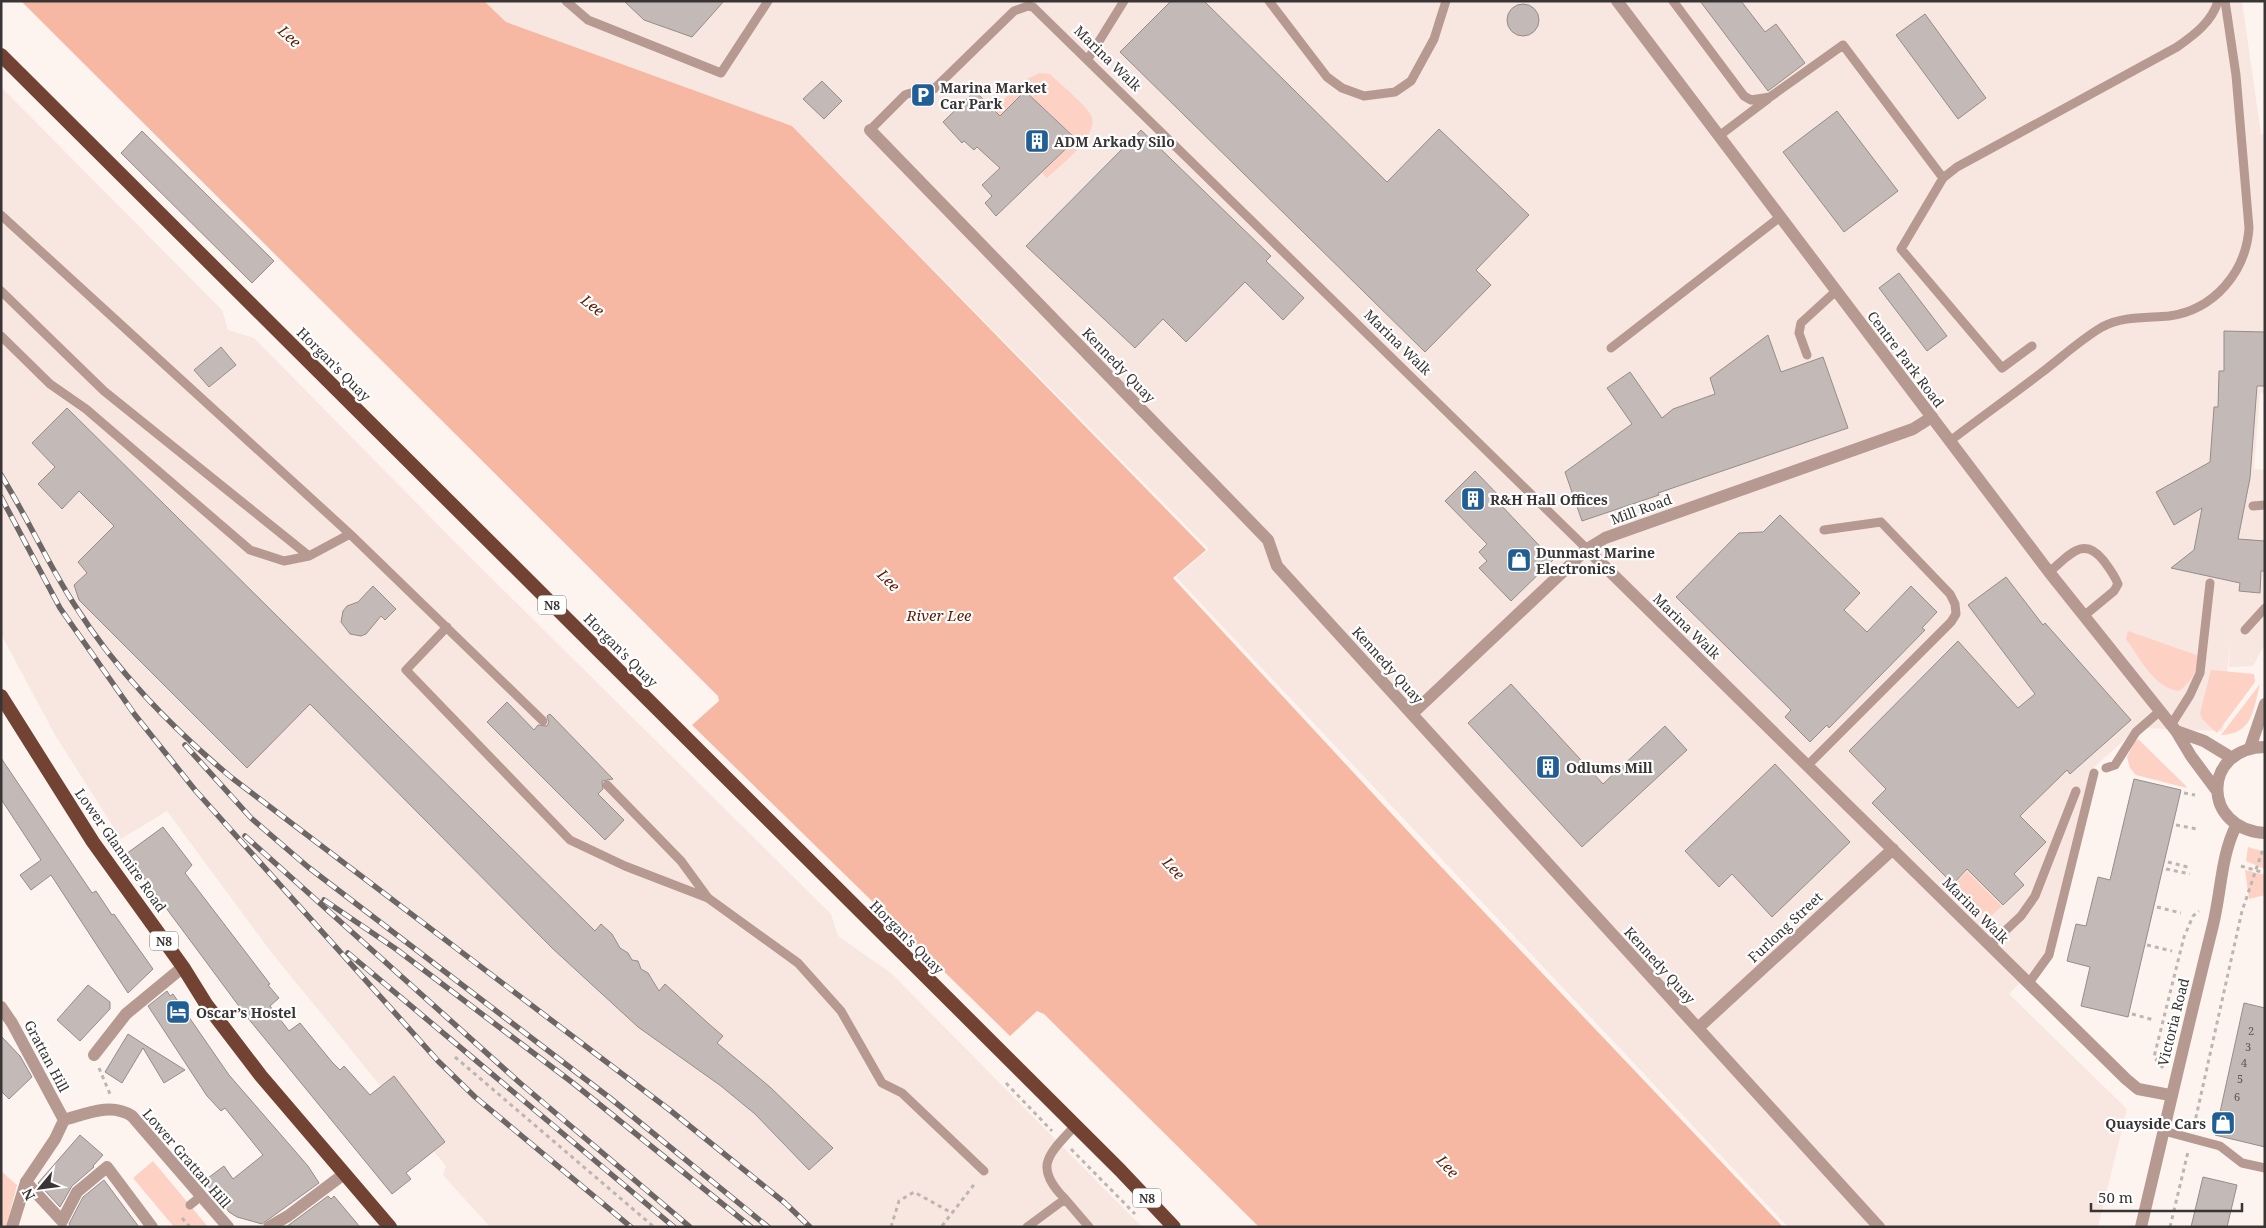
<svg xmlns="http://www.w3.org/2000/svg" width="2266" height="1228" font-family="'Noto Serif',serif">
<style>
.built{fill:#f8e6e0}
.green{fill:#fdd1c3}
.water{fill:#f6b8a3}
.building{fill:#c3bab7;stroke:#958d8a}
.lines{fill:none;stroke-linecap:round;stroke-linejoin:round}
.path{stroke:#bdb5b2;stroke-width:3;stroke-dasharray:4 4;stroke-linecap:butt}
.service{stroke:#b69a91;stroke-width:9}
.pedestrian{stroke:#b69a91;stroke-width:12}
.minor{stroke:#b69a91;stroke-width:12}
.tertiary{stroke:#b69a91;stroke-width:12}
.trunk{stroke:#724232;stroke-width:14}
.rail-casing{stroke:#6c6765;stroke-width:5.5}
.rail{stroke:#fff;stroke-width:4;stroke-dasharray:11;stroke-linecap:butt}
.labels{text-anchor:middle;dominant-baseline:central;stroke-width:4.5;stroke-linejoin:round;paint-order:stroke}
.number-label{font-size:11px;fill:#5c5655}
.shield{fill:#fff;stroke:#747271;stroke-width:1}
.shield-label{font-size:12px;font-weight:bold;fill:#393534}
.street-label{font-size:14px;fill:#393534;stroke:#fff}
.poi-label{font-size:14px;font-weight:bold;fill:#393534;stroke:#fff;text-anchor:start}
.water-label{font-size:15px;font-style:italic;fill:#601900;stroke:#fff}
</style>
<rect width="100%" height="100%" fill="#fdf4f0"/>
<path class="built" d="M484,1h1758l19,133h4v259h-5l-6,76 11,1v174l-12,22 -24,1 1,-28 -7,92 -85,-3 -44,39 -48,188 -37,39 118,115 -29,118h-310l-612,-650 33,-28 -417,-423 -287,-104z
M1,87l221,223 6,20 26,8 200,203 377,373 7,22 53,37 251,254h-652l-47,-52 3,-9 -175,-214 -104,-141 -46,28 -66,-104 -54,-101z"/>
<path class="green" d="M1039,73l11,1c12,12 28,24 39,38 16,21 -28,52 -42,66l-5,-5 34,-35 -51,-47 -25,25 -5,-6 23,-26z
M2128,631l71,25c-2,16 -7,25 -20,35 -25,-3 -39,-33 -53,-52z
M2211,670l43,4 1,8 -38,51 -15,-14 -2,-6z
M2260,684c-7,26 -7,50 -39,51z
M2138,739l47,46 2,3 -51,-13 -6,-7 -3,-11 7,-14z
M2248,847l17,5v17l-19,-8z
M2245,870l20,5v20l-16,4z
M1967,871l35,35 -14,13 -34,-35z
M153,1161l55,66h-34l-41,-49z
M1,1171l16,14 -11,42h-5z"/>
<path class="water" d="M21,1h463l22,21 286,104 414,424 -33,28 256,276 354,373h-524l-215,-213 -7,-3 -27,25 -318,-311 27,-24 -1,-5z"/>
<path class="building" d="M624,1h100l-32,36 -48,-17z
M1171,1h33l183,181 52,-53 90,86 -53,55 15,15 -66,67 -305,-300z
M1700,1h41l24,31 11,-8 29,39 -37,28z
M1507 20a16 16 0 1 1 32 0a16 16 0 1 1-32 0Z
M1925,14l61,84 -28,21 -62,-84z
M822,81l20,20 -18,18 -21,-20z
M975,91l25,25 25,-25 51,48 -80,77 -11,-13 7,-7 -10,-11 18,-17 -23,-21 -3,3 -10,-9 -2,2 -19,-21z
M1837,111l61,80 -54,41 -61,-80z
M1141,130l130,126 -5,5 38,37 -21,22 -38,-38 -59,60 -23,-23 -28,29 -109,-102z
M142,131l132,130 -22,22 -131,-130z
M1899,273l48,63 -20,15 -48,-63z
M2224,331l41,1v54h-8l-7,92 -12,61 27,2v30h-4l-1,22 -21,-2 1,-8 -69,-15 23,-18 8,-42 -28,17 -18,-33 54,-30 4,-55h4l1,-36h5z
M1768,335l13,37 42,-15 25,71 -190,65 1,2 -77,26 -17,-49 67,-48 -25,-36 23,-16 32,46 11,-9 42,-15 -5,-16z
M221,347l15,18 -27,22 -15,-17z
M67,408l528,523 6,-7 11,10 8,14 8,5 4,7 6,1 3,8 7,4 11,18 6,-7 44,40 14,12 -6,7 53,44 63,61 -24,22 -54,-56 -34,-28 -83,-59 -86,-79 -242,-244 -63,64 -168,-168 -5,-15 13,-12 -9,-11 36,-36 -35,-35 -17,18 -24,-25 17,-17 -23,-24z
M1475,471l26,27 -3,4 55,58 -42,41 -32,-33 8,-7 -8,-9 8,-8 -42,-43z
M1780,515l80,78 -16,17 23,22 44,-46 26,26 -15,16 3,2 -96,98 -2,-3 -17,17 -25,-25 6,-7 -115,-113 63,-64 24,-1z
M2006,577l37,48 2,-2 86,97 -61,54 -3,-4 -47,46 26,26 -32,32 10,11 -21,20 -36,-36 -14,15 -81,-81 14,-14 -37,-38 109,-110 60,67 17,-14 -67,-89z
M373,586l23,23 -11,11 -4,-4 -15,18 -5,2 -11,-2 -9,-12 2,-11 4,-5 11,-4z
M1511,684l92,100 62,-58 22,24 -105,97 -114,-124z
M507,702l27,28 4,-5 9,1 2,-4 -2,-6 3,-2 63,65 -11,2 1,8 -5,5 26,26 -19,20 -118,-118z
M1,758l91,135 4,-2 16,24 2,-1 39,55 -25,24 -77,-118 -20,15 -11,-15 21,-15 -40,-61z
M1775,764l75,78 -78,75 -40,-43 -13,13 -34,-36z
M2134,779l47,11 -53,227 -47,-11 9,-39 -23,-6 9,-37 10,2 12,-49 12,3z
M163,827l29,38 -7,8 85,111 -2,1 11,13 -9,8 19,25 11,-8 32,39 8,8 4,-4 26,29 24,-19 51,66 -39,31 5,6 -19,15 -145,-177 -121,-163z
M88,985l22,17v7l-30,32 -23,-21z
M167,991l3,5 3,-2 56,81 79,91 11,17 -57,41 -25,-7 -8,-5 -25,-31 20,-15 9,13 30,-24 -38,-47 -4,3 -14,-15 -59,-90z
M2244,1003l21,5v139l-50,-12z
M128,1034l17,11 40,25 -21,13 -21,-35 -21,35 -17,-11z
M1,1036l19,20 12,21 -23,22 -8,-8z
M80,1135l23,20 -10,11 1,1 -22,19 -12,21 -22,-24z
M2203,1177l34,8 -10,42h-36z
M104,1180l26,35 9,12h-68l-2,-3 14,-27z
M328,1196l3,3 3,-3 26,31h-74z"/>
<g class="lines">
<path class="path" d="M2184,793l11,2
M2176,825l21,4
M2168,862l23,6
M2241,866l24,7
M2166,869l24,5
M2157,907l24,6
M2147,945l25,6
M2132,1014l22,6
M455,1057l199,170
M99,1068l11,26
M2163,1068l-9,-11 30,-120 9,-21 6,-5
M1006,1083l46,48
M2194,1126l48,-215 21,-62
M1071,1149l64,65
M182,1218l8,9
M942,1226l34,-44
M891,1227l8,-26 15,-9 38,21
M2170,1227l18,-75"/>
<path class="service" d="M566,1l22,19 133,53 47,-72
M1269,1l58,76 15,11 22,8 31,-4 16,-11 23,-42 12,-38
M1673,1l71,95 7,4 19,-3 73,-52 100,133 -42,71 101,119 30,-22
M1088,59l36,-58
M870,130l35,-35c9,-5 19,-1 29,-6l80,-78 14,-5 5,1 554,542
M1719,136l49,-37
M1943,178l14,-11 220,-120c17,-12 35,-25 41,-46
M1,215l349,319 193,187
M1,291l103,100 205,165 41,-22
M1,336l49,48 36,25 164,141 34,11 25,-5
M1611,348l169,-131
M1807,355l-8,-22 2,-10 35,-32
M1950,441c30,-23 61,-45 91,-68 21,-16 39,-33 61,-46 20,-11 45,-9 67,-11 45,-6 77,-44 80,-88l-13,-153 -11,-74
M2253,506l12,-1
M2049,572c20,-16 34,-37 54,-12 6,8 11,14 15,24l-4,7 -29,24
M447,627l-41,43 164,170 55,26 83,32
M2245,630l20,-22
M2171,725l19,-30 10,-22 10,-90
M1808,765l143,-143 5,-8 -1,-10 -5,-10 -69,-72 -57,8
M2106,768l9,-3 21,-33 24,-21
M607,785l74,76 27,37 90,65 43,48 41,72 20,10 82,78
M1990,945l31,-29 14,-20 41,-105
M2028,984l21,-29 45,-182
M2164,1131l56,15 22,17 23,5
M1065,1199c-32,-33 -17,-44 10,-73
M190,1205l10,-8
M1027,1227l38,-28 24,28"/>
<path class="pedestrian" d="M26,1182l36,39 15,-29 30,-25 45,60"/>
<path class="minor" d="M870,130l398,410 9,26 602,661
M1587,549l539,530 12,10 32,6
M1412,714l175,-165 18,-11 308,-109 19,-12
M1,1007l11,16 52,97
M1698,1028l195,-179
M94,1055l32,-41 57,-47
M64,1120c22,-6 47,-18 68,-4l96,111
M12,1227l14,-45 29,-43 9,-19
M269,1227l19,-11 56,-42"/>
<path class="tertiary" d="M1617,1l432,571 127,159 15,25 26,35
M2176,731l28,10 28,17
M2265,747c-63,1 -64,82 0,86
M2250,748l15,-44
M2141,1227c24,-101 47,-202 72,-302 8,-32 8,-70 23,-99"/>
<path class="trunk" d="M1,55l1119,1115 54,57
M1,696l92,146 90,125 23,37 55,72 129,151"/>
<defs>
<path id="rail" d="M1,475c26,42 46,87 73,129 43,68 97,123 158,174l439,333 114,92 25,24
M1,497l59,111 75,107 60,75 243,271 37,36 156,130
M185,745l66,73 57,49 302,231 158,129
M245,836l275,247 170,144
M324,900l72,49 177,134 178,144
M348,953l326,274"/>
</defs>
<use href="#rail" class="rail-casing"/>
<use href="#rail" class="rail"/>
</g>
<defs>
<symbol id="parking-square" viewBox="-11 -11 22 22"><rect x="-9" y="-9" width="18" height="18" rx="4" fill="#215e94" stroke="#fff"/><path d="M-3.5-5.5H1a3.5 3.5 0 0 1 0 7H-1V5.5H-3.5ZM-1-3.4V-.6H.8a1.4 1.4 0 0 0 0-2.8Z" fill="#fff"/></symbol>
<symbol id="building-square" viewBox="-11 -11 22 22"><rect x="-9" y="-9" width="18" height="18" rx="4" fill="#215e94" stroke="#fff"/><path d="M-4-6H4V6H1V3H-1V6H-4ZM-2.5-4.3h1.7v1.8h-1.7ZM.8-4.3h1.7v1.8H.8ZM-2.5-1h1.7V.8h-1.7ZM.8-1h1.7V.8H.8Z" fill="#fff"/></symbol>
<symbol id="shop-square" viewBox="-11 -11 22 22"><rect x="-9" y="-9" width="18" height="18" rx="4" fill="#215e94" stroke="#fff"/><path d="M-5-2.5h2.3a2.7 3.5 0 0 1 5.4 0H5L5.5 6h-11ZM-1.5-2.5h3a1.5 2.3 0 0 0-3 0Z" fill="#fff"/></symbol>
<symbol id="hotel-square" viewBox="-11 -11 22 22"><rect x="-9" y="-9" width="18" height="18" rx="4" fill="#215e94" stroke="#fff"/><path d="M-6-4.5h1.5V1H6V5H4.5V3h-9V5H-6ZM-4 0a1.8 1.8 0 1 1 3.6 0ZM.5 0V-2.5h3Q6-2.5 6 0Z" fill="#fff"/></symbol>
</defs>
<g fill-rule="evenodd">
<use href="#parking-square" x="909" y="81" width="28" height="28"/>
<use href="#building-square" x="1023" y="127" width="28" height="28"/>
<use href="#building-square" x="1459" y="485" width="28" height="28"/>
<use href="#shop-square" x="1505" y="546" width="28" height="28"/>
<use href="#building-square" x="1534" y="753" width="28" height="28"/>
<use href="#hotel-square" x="164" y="998" width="28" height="28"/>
<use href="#shop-square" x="2209" y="1109" width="28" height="28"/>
</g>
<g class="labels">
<g class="number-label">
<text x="2251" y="1030">2</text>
<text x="2248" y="1046">3</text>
<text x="2244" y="1062">4</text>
<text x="2240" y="1078">5</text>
<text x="2237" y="1096">6</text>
</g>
<g class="shield">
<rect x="538" y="595.5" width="28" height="19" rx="4"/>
<rect x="150" y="931.5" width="28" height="19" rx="4"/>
<rect x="1133" y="1188.5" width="28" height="19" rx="4"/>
</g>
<g class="shield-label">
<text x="552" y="605">N8</text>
<text x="164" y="941">N8</text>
<text x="1147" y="1198">N8</text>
</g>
<g class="street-label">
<text transform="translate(1108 58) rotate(44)">Marina Walk</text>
<text transform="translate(1398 342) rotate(44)">Marina Walk</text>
<text transform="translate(1906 359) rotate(53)">Centre Park Road</text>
<text transform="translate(334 364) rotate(45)">Horgan's Quay</text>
<text transform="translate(1119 365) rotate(46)">Kennedy Quay</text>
<text transform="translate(1641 509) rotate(-20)">Mill Road</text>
<text transform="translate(1687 626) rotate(44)">Marina Walk</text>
<text transform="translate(621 650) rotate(45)">Horgan's Quay</text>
<text transform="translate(1388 665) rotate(48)">Kennedy Quay</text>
<text transform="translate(121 850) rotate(55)">Lower Glanmire Road</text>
<text transform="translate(1976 910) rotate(45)">Marina Walk</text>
<text transform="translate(1785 927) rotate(-43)">Furlong Street</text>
<text transform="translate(907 937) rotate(45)">Horgan's Quay</text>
<text transform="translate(1660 965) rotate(48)">Kennedy Quay</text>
<text transform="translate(2173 1022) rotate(-76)">Victoria Road</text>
<text transform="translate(47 1056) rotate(62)">Grattan Hill</text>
<text transform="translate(187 1158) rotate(49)">Lower Grattan Hill</text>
</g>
<g class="poi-label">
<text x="940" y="87">Marina Market<tspan x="940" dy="16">Car Park</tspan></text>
<text x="1054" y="141">ADM Arkady Silo</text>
<text x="1490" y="499">R&amp;H Hall Offices</text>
<text x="1536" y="552">Dunmast Marine<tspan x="1536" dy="16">Electronics</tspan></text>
<text x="1566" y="767">Odlums Mill</text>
<text x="196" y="1012">Oscar’s Hostel</text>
<text x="2206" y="1123" text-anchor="end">Quayside Cars</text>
</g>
<g class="water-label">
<text transform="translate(290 36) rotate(43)">Lee</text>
<text transform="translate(593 305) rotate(38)">Lee</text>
<text transform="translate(889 580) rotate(45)">Lee</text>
<text x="939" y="615">River Lee</text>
<text transform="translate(1174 868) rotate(47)">Lee</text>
<text transform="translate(1448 1166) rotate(47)">Lee</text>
</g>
</g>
<rect width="2266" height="1228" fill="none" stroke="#393534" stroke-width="5"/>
<g transform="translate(40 1188) rotate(241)" stroke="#ffffff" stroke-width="4" paint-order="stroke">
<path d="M0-4L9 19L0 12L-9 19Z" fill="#393534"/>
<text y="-8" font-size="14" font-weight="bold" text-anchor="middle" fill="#393534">N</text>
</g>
<path d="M2091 1203v8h151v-8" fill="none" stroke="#393534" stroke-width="2.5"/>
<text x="2098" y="1203" font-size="15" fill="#393534" stroke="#ffffff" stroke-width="4" paint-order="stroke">50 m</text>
</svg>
